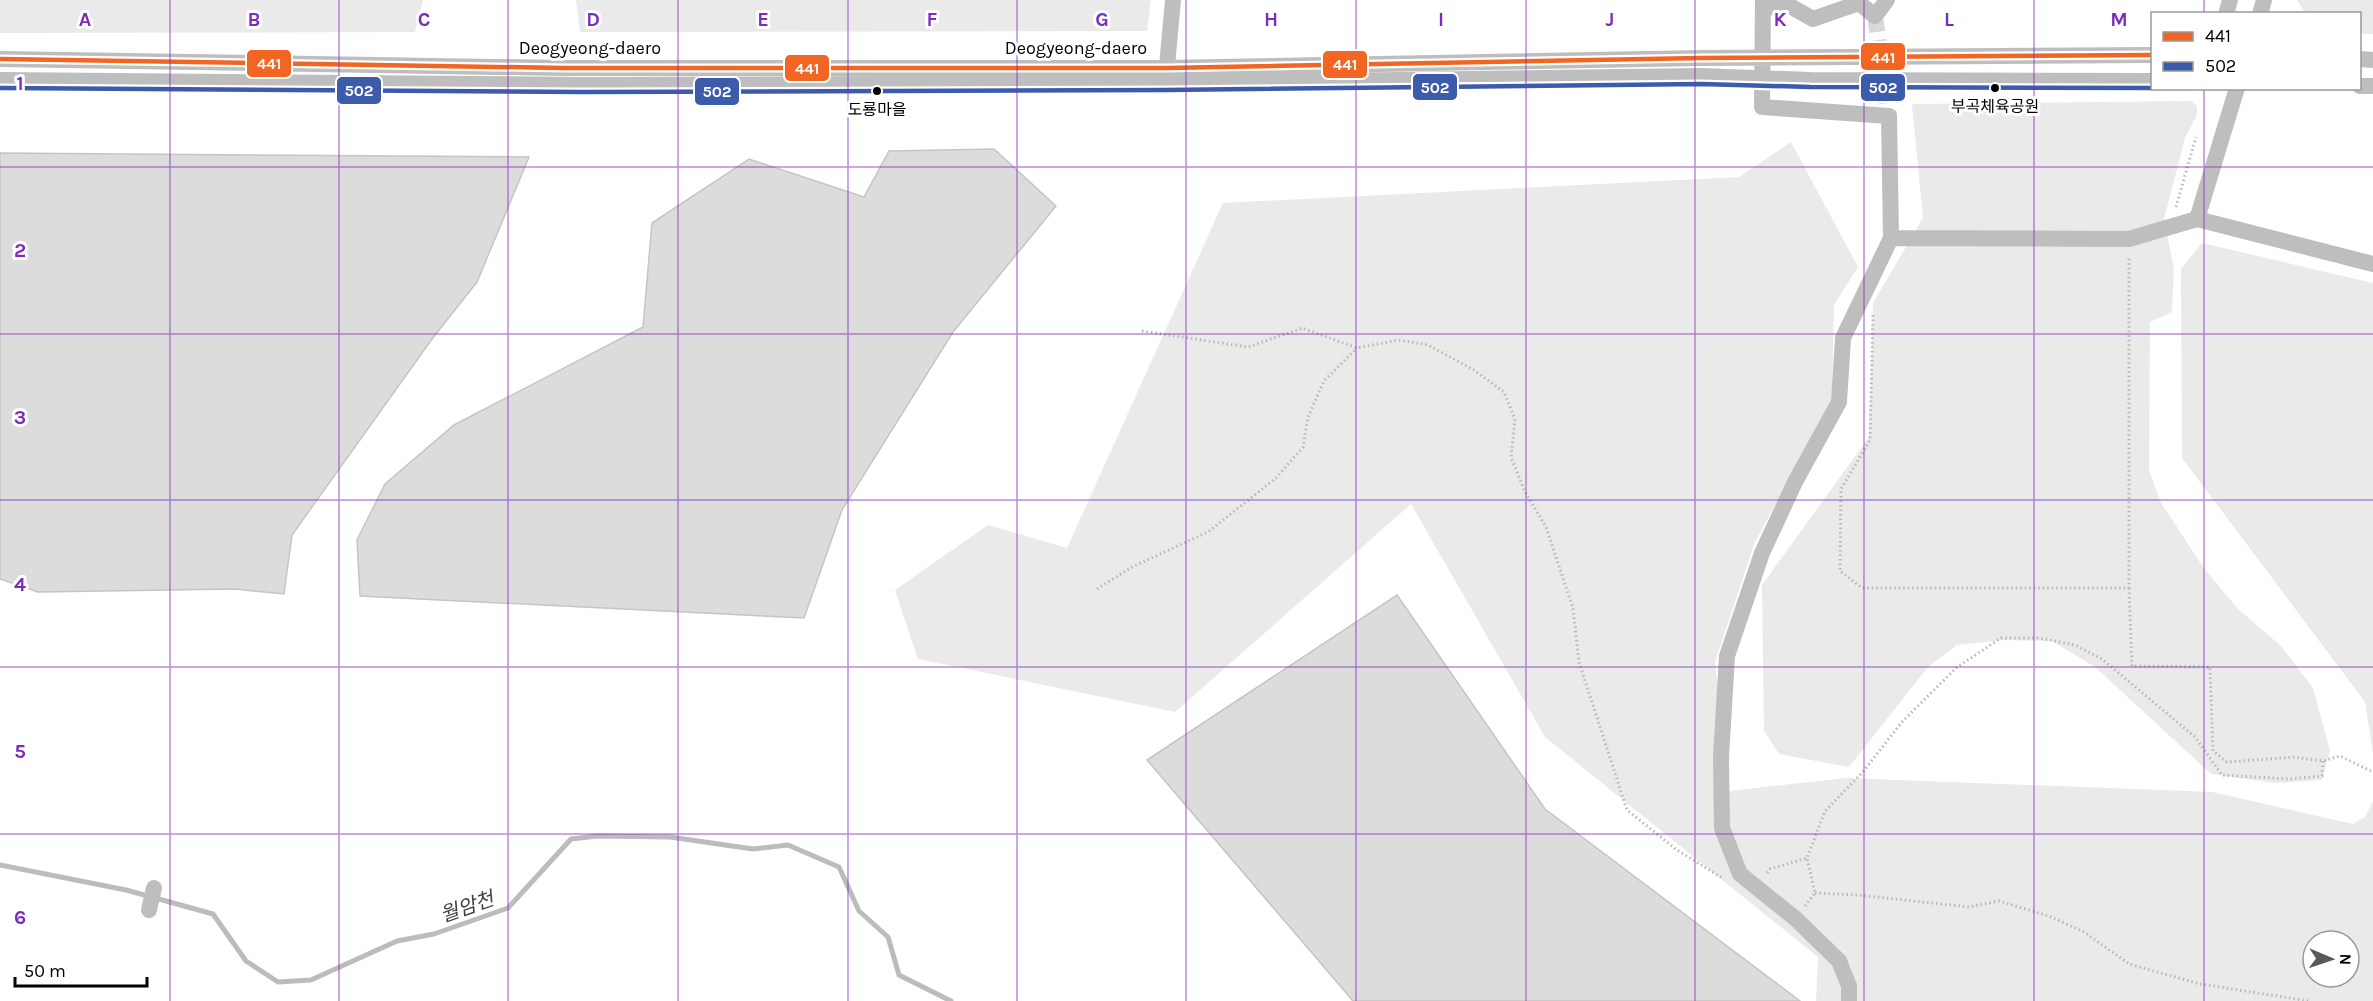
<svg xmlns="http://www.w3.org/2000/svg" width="2373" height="1001" font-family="Karla,'Noto Sans KR',sans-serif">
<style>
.green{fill:#eaeaea;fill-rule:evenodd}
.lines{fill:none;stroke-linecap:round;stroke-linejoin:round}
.stream{stroke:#bcbcbc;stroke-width:5}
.building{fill:#dcdcdc;stroke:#c5c5c5;stroke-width:1.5}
.minor-tunnel{stroke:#d9d9d9;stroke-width:16;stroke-dasharray:16 8;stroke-linecap:butt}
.path{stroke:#b8b8b8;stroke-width:3;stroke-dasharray:1.5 3;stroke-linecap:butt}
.minor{stroke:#bebebe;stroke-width:16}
.bus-1-casing{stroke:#fff;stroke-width:9}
.bus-2-casing{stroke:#fff;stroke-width:9}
.bus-1{stroke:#f26522;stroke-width:4.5}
.bus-2{stroke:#3d5bab;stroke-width:4.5}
.grid{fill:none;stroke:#7b2cbf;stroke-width:1.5;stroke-opacity:0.55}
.bus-dot{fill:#000;stroke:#fff;stroke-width:2}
.labels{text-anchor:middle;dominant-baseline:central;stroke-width:6;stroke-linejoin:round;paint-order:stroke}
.bus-label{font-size:16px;fill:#000;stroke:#fff}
.street-label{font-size:18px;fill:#000;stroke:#fff}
.water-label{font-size:20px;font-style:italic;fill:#404040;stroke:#fff}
.grid-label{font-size:20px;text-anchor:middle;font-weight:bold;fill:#7b2cbf;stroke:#fff;stroke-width:6;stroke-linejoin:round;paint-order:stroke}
.line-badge{stroke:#fff;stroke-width:2}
.badge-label{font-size:16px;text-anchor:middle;font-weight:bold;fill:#fff}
</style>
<rect width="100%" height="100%" fill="#fff"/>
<path class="green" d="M0,0h423l-8,32 -415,1z
M576,0h575l-4,31 -567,1z
M2297,0h76v34h-13v-20l-55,-1z
M2191,101l6,5v9l-12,23 -21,81 10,50 -2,43 -22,10 -1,148 11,31 43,66 35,42 43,37 32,42 17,63 -8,29 -47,3 -64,-9 -116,-107 -43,-26 -48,-1 -47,5 -29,22 -79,100 -70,-13 -15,-23 -2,-146 107,-148 4,-134 50,-85 -11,-114z
M1791,142l67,125 -24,38 -2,95 -77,142 -40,120 14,129 117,-13 366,14 141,32 12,-7 8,-16v200h-557l2,-44 -273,-220 -134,-233 -236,208 -257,-53 -23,-69 93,-65 79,23 156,-345 516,-26zM2313,941h36v36h-36z
M2202,243l171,40v471l-8,-52 -183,-244 -1,-189z"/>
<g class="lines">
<path class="stream" d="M0,865l126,25 87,24 33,47 32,21 33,-2 86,-39 37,-7 74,-26 63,-69 26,-3 73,1 83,12 35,-4 51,22 20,44 29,26 11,38 52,26"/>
</g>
<path class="building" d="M994,149l62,57 -103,126 -111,178 -38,108 -444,-22 -3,-56 28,-56 69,-59 189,-98 9,-104 97,-64 115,38 25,-46z
M0,153l529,4 -52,125 -45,57 -140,196 -8,59 -49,-5 -197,3 -38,-13z
M1397,595l148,214 255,192h-447l-206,-241z"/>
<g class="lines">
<path class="minor-tunnel" d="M1875,16l14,100"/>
<path class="path" d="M2176,207l20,-70
M1873,315l-3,125 -29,49 -1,82 22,17h267v-332
M1142,331l106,16 54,-19 55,20 41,-8 30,5 46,25 30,22 11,27 -4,38 14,35 21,35 27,81 6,54 48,148 50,40 47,29
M2129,588l3,78 78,1 3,84 14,11 67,-5 29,4 17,-5 33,16
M1097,589l35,-22 76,-35 68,-54 27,-31 5,-30 16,-36 33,-33
M1767,873l3,-4 37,-11 18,-47 37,-38 40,-51 54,-54 45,-30h38l36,7 27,14 93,78 27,38 67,4 33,-3 1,-15
M1815,893l43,2 111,12 30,-6 50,15 35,16 45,32 71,20 109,17
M1805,906l10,-13 -8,-35"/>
<path class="minor" d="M1763,0l-1,107 127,9 2,122 -48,100 -4,64 -44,80 -33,71 -35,103 -6,101 1,71 18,46 56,45 43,42 10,25v15
M1763,8l27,-2 23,13 46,-16 16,13 12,-16
M2227,11l3,-11
M2260,14l4,-14
M0,59l564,9h603l534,-10 451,-3
M2360,59l13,1
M1166,77l7,-77
M0,80l584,5 582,-2 535,-7 109,4 342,1
M2360,86h13
M2237,88l-40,131 176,45
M1891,238l238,1 68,-20
M149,910l5,-22"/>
<defs>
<path id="bus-1" d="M0,59l564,9h603l534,-10 451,-3"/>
<path id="bus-2" d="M0,88l584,4 582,-2 535,-6 109,3 342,1"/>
</defs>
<use href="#bus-1" class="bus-1-casing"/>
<use href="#bus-2" class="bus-2-casing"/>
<use href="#bus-1" class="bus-1"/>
<use href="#bus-2" class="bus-2"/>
</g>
<path class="grid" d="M170,0v1001M339,0v1001M508,0v1001M678,0v1001M848,0v1001M1017,0v1001M1186,0v1001M1356,0v1001M1526,0v1001M1695,0v1001M1864,0v1001M2034,0v1001M2204,0v14M2204,88v913M0,167h2373M0,334h2373M0,500h2373M0,667h2373M0,834h2373"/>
<g class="bus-dot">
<circle cx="1995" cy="88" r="5"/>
<circle cx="877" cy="91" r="5"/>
</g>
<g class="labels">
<g class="bus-label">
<text x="1995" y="106">부곡체육공원</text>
<text x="877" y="109">도룡마을</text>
</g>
<g class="street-label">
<text x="590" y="48">Deogyeong-daero</text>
<text x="1076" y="48">Deogyeong-daero</text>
</g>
<g class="water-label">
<text transform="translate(467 907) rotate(-19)">월암천</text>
</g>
</g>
<g class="grid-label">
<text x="85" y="26">A</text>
<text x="254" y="26">B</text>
<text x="424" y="26">C</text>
<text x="593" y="26">D</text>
<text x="763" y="26">E</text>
<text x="932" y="26">F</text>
<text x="1102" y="26">G</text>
<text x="1271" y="26">H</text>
<text x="1441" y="26">I</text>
<text x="1610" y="26">J</text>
<text x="1780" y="26">K</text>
<text x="1949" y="26">L</text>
<text x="2119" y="26">M</text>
<text x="20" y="90">1</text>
<text x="20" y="257">2</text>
<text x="20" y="424">3</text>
<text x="20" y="591">4</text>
<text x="20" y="758">5</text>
<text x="20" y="924">6</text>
</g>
<g class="line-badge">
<rect x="1860" y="42" width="46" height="29" rx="6" fill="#f26522"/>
<rect x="246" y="49" width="46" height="29" rx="6" fill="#f26522"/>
<rect x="1322" y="50" width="46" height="29" rx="6" fill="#f26522"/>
<rect x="784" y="54" width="46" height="28" rx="6" fill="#f26522"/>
<rect x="1412" y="73" width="46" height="28" rx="6" fill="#3d5bab"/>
<rect x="1860" y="73" width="46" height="29" rx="6" fill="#3d5bab"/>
<rect x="336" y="76" width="46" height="29" rx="6" fill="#3d5bab"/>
<rect x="694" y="77" width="46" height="29" rx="6" fill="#3d5bab"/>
</g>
<g class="badge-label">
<text x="1883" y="63">441</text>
<text x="269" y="69">441</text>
<text x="1345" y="70">441</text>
<text x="807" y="74">441</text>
<text x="1435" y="93">502</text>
<text x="1883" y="93">502</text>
<text x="359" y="96">502</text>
<text x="717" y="97">502</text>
</g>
<rect x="2151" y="12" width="210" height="78" fill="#ffffff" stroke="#999999" stroke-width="1.5"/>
<rect x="2163" y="32" width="30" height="9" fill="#f26522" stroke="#999999" stroke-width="1.5"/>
<text x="2205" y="42" font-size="18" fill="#000000">441</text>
<rect x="2163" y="62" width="30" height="9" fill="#3d5bab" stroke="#999999" stroke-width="1.5"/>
<text x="2205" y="72" font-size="18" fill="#000000">502</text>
<g transform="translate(2331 959) rotate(92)"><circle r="28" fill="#ffffff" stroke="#999999" stroke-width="1.5"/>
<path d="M0-4.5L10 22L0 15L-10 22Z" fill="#595959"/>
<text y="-9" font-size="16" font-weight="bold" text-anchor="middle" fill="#000000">N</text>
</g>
<path d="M15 977v9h132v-9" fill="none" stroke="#000000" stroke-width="3"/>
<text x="24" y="977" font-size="18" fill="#000000" stroke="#ffffff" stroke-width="4.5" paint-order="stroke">50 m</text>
</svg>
